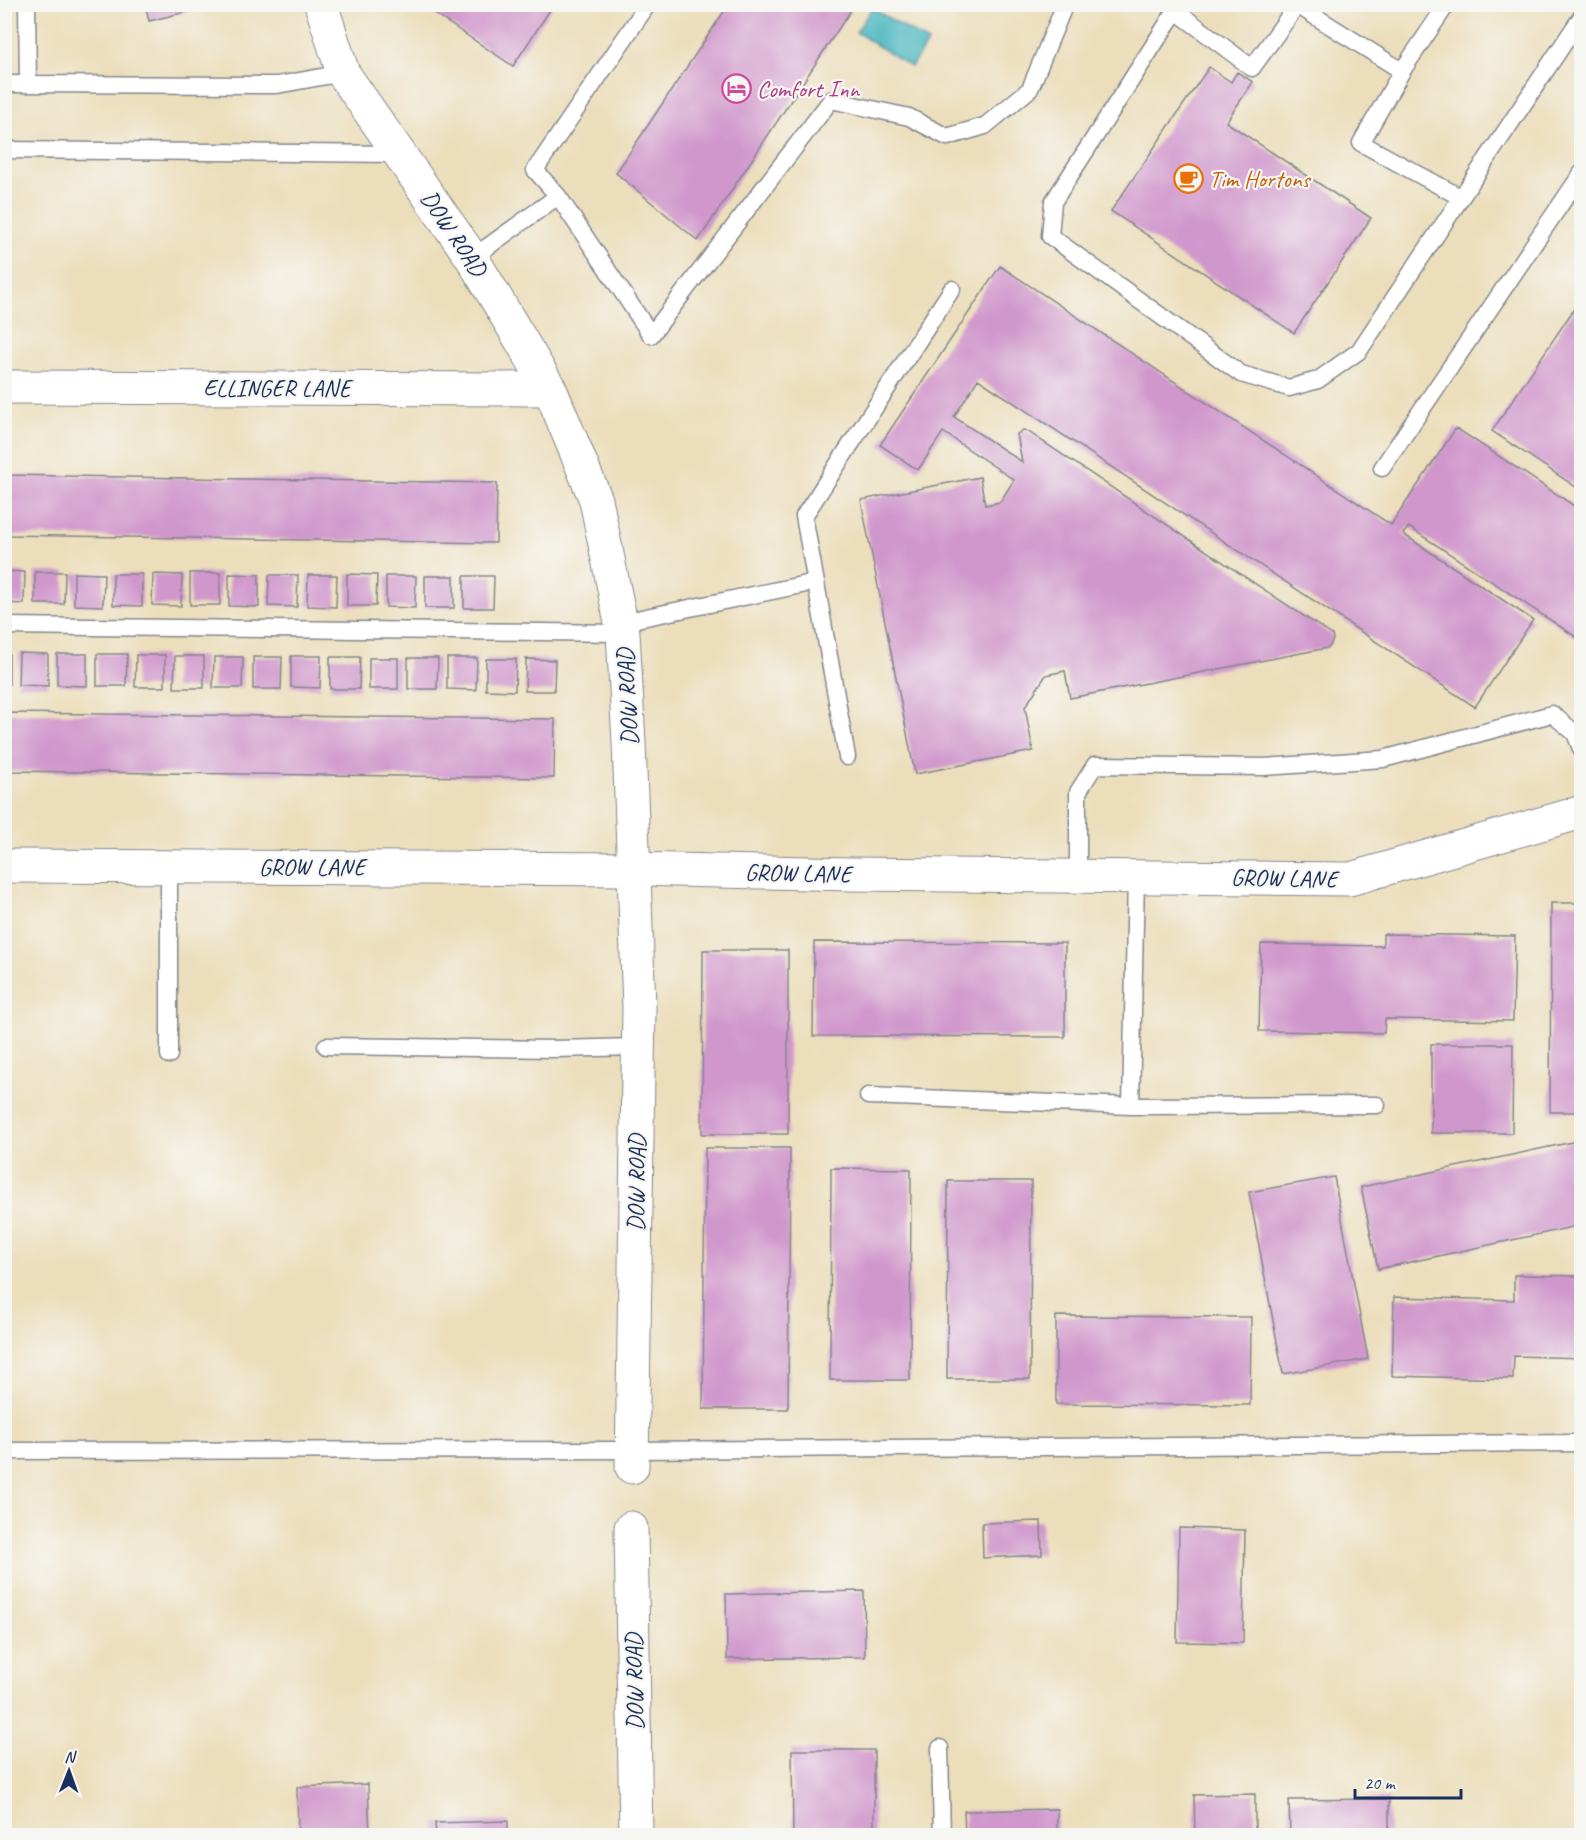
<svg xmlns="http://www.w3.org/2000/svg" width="1586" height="1840" font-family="Caveat,sans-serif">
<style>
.water{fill:#49b8c0;stroke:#32748f;stroke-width:1.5}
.building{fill:#d097cc}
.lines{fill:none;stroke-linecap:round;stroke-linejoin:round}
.lane-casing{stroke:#84868c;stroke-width:19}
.street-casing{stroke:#84868c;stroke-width:35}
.lane{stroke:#fff;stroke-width:16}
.street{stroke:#fff;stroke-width:33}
.labels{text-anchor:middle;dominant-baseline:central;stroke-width:4.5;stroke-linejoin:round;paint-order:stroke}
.hotel-label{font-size:24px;fill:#b23c85;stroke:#f6f6f2;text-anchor:start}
.food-label{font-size:24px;fill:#c56008;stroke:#f6f6f2;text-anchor:start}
.street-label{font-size:24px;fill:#1b2f5e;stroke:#f6f6f2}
</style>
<rect width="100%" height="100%" fill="#f6f6f2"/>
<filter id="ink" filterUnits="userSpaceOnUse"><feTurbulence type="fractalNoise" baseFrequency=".0167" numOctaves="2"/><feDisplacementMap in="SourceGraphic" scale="12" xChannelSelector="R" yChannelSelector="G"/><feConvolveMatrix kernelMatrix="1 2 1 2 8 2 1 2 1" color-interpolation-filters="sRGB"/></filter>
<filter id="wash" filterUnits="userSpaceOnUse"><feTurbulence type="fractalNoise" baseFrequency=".008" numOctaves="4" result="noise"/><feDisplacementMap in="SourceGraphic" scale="24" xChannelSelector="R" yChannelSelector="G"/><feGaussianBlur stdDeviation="1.35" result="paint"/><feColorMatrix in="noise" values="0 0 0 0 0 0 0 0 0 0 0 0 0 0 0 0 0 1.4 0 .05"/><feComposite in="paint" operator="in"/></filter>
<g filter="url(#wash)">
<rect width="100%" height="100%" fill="#ecdebb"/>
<path class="water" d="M872,8l56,34 -17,25 -55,-35z"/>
<g id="blocks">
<path class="building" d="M145,4h69v1l-65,16z
M420,4h134l-41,62z
M729,4h126l-157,237 -82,-68z
M1209,67l22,15 6,-10 16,10 -27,40 145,96 -77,115 -183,-122z
M1000,266l391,259 65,-97 126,83v130l-173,-114 -6,7 130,86 -58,87 -497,-328 -24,38 68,45 -5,-28 6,-4 4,1 305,204 1,4 -3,7 -3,2 -257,50 -5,-27 -19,4 -21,32 8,44 -118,23 -54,-274 119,-23 5,28 15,-3 14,-22 -71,-48 -25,38 -38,-25z
M1582,297v194l-90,-60z
M4,475l493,8 -1,60 -492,-8z
M4,571l21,1 -1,32 -20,-1z
M35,572h30l-1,32h-29z
M74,573l30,1 -1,32 -29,-1z
M190,573h30v32h-30z
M113,574h29v32l-29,-1z
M153,574l29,1 -1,31 -29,-1z
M229,574l30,1v32l-30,-1z
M347,574l30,1 -1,31h-29z
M269,575h29l-1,32 -29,-1z
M308,575h29l-1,32 -29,-1z
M386,576h30l-1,32 -29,-1z
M425,576h29v32h-29z
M464,576h30l-1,32h-29z
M4,652h5v32h-5z
M19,653l29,1v32l-30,-1z
M57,654h30v32l-30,-1z
M97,654h30l-1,32h-29z
M136,655h29v32h-30z
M175,656h29v32h-30z
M291,656h30l-1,32 -29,-1z
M214,657h29l-1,31h-29z
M253,657h29l-1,32h-28z
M330,657h30l-1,32h-29z
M369,658h29v31h-29z
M408,658h30l-1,31h-29z
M447,658h30l-1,32 -29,-1z
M486,659h30l-1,32 -29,-1z
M526,659l29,1 -1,31h-29z
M4,713l551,6 -1,59 -550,-7z
M1551,903h31v209h-32z
M1383,934l132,2 -2,85 -128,-2 -1,14 -125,-2 2,-87 122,2z
M814,942l251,1v94l-252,-1z
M703,950h85v184h-86z
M1431,1044h82l-1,89h-81z
M1582,1140v85l-204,44 -17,-82z
M705,1148h85l-2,261h-85z
M831,1168l80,1 -1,211h-80z
M1334,1177l34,182 -85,15 -34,-182z
M948,1181h83l-1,198h-83z
M1514,1275l68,1v82l-68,-2 -1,23 -121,-3 2,-79 120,3z
M1056,1316l195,1 -1,88 -194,-1z
M1041,1521l1,34 -59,3 -1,-35z
M1179,1528l66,2 -2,113 -66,-1z
M864,1591l1,66 -138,2 -1,-65z
M792,1750h82v86h-81z
M368,1784l2,52h-72l-1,-49z
M1255,1794v42h-60l-1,-41z
M1389,1799v37h-99l-1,-36z
M1057,1809v27h-92l-1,-25z
M508,1821v15h-72l-1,-13z"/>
</g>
</g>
<g filter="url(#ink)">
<use href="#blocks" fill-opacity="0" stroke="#84868c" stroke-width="1.5"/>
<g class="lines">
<defs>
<path id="lane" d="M27,4l1,80
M648,4l-113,166 23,26 93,139 180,-235 78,17 38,20 38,-11 45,-37 35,-85
M1180,4l-127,198 -3,34 191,138 48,14 29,-8 41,-29 223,-335
M1447,4l-45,67 -41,72 99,54
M1297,5l105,66
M1176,11l76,57 46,-64
M4,84l273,1 66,-12
M4,150l396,4
M472,258l86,-62
M1382,468l200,-295
M622,622l194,-40
M4,626l619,7
M847,757l-43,-241 148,-227
M169,867v188
M1078,876v-84l17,-27 169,2 119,-8 169,-45 23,19 7,18
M326,1046l228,3 84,-2
M868,1096l263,10 246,-1
M1131,1106l5,-229
M4,1451l627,-1 951,-7
M940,1748l2,88"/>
<path id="street" d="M321,4l22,69 129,185 78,131 46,111 27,133 6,110 10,264 -7,460
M4,387l546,2
M4,866l629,3 218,5 499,5 232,-67
M631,1528l5,308"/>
</defs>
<use href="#lane" class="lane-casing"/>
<use href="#street" class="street-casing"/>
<use href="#lane" class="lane"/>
<use href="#street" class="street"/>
</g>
</g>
<defs>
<symbol id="hotel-ring" viewBox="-11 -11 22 22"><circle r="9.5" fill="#f6f6f2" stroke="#d1479c" stroke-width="1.5"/><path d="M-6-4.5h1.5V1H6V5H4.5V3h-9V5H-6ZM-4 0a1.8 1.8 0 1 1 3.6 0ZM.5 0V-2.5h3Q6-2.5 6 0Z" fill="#d1479c"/></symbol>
<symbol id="cafe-ring" viewBox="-11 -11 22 22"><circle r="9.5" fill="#f6f6f2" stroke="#e8710a" stroke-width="1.5"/><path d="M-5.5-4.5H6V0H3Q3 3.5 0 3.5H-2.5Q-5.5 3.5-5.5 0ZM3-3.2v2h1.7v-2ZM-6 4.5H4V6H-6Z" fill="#e8710a"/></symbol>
</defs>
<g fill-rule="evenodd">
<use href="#hotel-ring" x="720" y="72" width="33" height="33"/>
<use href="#cafe-ring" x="1172" y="162" width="33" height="33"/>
</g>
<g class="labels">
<g class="hotel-label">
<text x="757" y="89">Comfort Inn</text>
</g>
<g class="food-label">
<text x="1209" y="179">Tim Hortons</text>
</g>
<g class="street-label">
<text transform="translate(454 233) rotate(56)">DOW ROAD</text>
<text x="277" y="388">ELLINGER LANE</text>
<text transform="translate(627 697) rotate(-93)">DOW ROAD</text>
<text x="312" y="867">GROW LANE</text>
<text transform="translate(798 873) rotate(1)">GROW LANE</text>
<text transform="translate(1284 878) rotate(1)">GROW LANE</text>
<text transform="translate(636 1183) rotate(-89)">DOW ROAD</text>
<text transform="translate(634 1682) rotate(-91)">DOW ROAD</text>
</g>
</g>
<rect width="1586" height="1840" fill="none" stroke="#f6f6f2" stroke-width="24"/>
<g transform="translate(69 1771) rotate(1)" stroke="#f6f6f2" stroke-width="4.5" paint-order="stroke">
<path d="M0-4.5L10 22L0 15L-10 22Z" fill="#1b2f5e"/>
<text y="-9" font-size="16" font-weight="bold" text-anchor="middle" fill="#1b2f5e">N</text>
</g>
<path d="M1355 1789v9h106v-9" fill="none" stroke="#1b2f5e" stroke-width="3"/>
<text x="1364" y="1789" font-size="18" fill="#1b2f5e" stroke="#f6f6f2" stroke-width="4.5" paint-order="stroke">20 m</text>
</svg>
